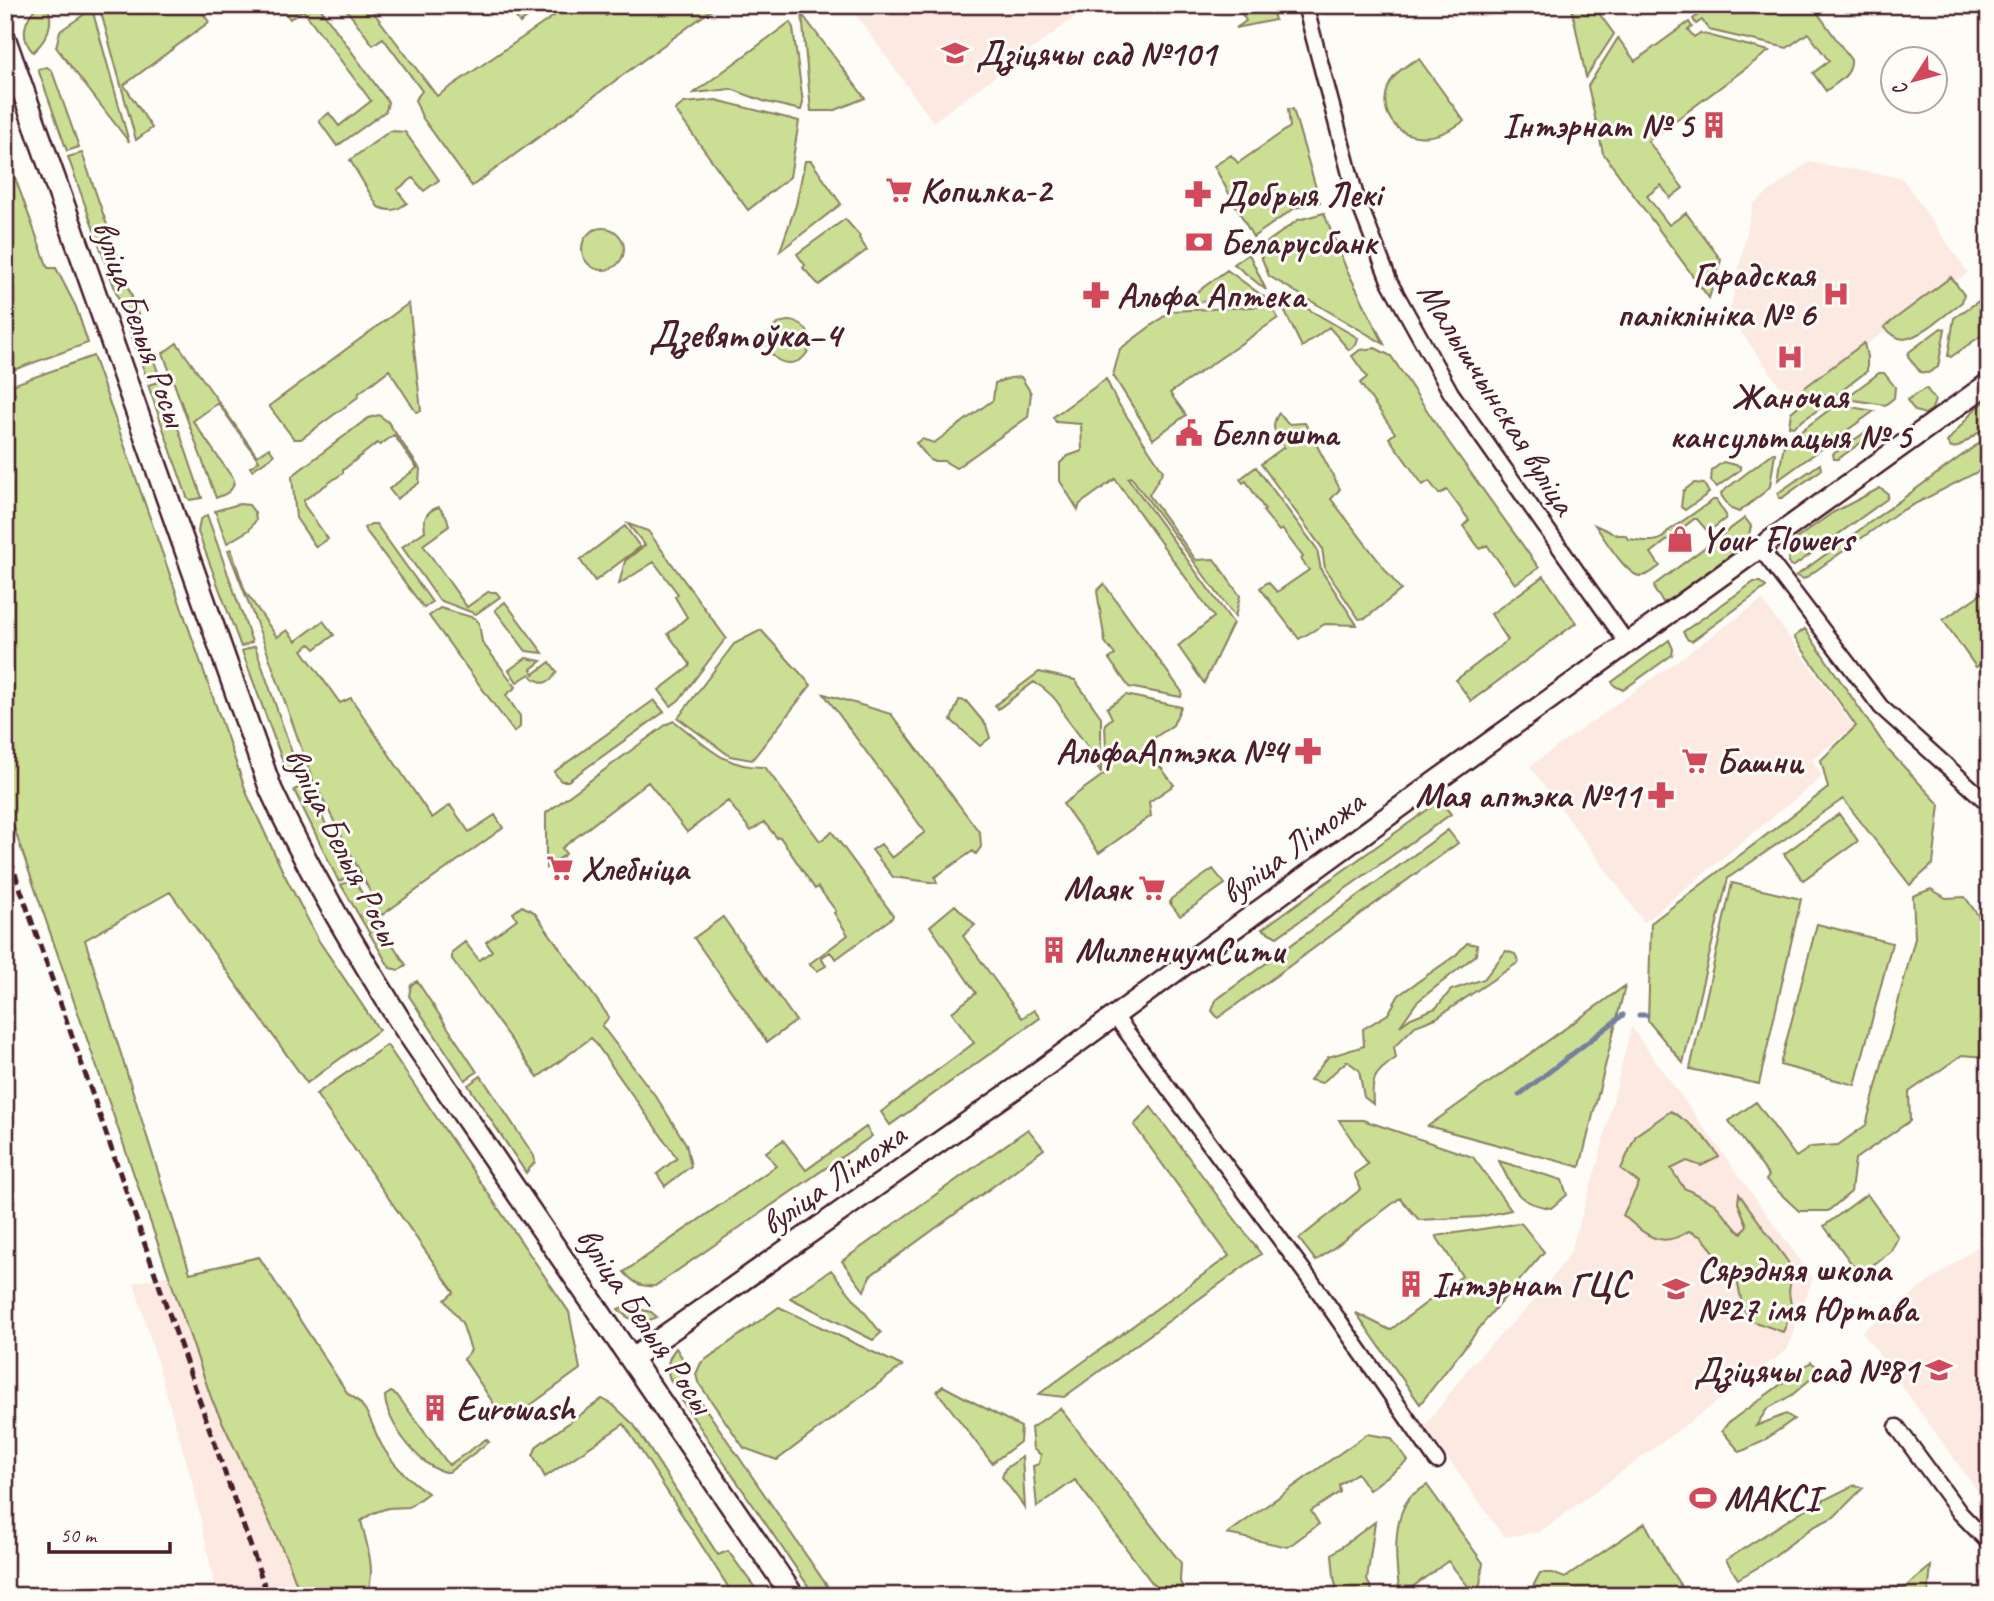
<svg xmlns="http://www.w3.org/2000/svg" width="1994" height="1601" font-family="Caveat,sans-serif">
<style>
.built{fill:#fce9e2}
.green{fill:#cbdf94;stroke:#8a7f60;stroke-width:2}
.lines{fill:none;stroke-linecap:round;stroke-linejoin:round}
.stream{stroke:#75809f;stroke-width:5}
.minor-casing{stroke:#4a1f2b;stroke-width:19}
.tertiary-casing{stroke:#4a1f2b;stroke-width:24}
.secondary-casing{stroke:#4a1f2b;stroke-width:26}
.minor{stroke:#fdfcf7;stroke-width:14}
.tertiary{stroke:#fdfcf7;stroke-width:19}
.secondary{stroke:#fdfcf7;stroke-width:21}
.rail{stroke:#4a1f2b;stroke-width:5;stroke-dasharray:10 5;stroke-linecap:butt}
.labels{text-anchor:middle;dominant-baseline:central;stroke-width:6;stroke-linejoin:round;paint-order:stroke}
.poi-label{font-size:35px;font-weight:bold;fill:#4a1f2b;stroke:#fdfcf7;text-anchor:start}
.street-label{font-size:35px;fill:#4a1f2b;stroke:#fdfcf7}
.neighbourhood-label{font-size:37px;font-weight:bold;fill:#4a1f2b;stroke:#fdfcf7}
</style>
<rect width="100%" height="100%" fill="#fdfcf7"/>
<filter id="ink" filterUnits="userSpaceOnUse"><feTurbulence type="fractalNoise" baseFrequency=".0143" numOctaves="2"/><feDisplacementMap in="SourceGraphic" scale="14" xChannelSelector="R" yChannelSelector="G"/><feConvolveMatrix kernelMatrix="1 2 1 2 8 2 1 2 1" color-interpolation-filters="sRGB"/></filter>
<g filter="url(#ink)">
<path class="built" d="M849,5h243l-159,117z
M1809,162l93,16 66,95 -179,126 -60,-84 24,-111z
M1762,600l92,127 -42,32 10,18 -178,145 -114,-156z
M1631,1027l182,251 -26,72 -247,182 -36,5 -79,-111 46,-61 64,-65 35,-46 28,-92z
M1989,1238v269l-127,-176z
M180,1273l138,323h-101l-24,-112 -59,-201z"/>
<path class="green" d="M39,5h8c8,18 0,35 -14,47 -14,-15 -9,-34 6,-47z
M99,5h98l12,17 -85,63 28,43 -16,12z
M279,5h39l70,97 -2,9 -49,35 -18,-25 10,-8 10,13 32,-25 -68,-91 -13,9z
M343,5h25l69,91 133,-91h28l8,11 17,-11h95l-246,181 -50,-69 -7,-17 7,-9 -39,-53 -10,7z
M507,5h38l-25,18z
M1237,5h34l4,15 -39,8 10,-7z
M1571,5h22l21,29 -28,43z
M1711,5h101l39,55c1,16 -14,22 -25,31l-13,-18 16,-12 -21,-28 -21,15 -78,-18 -7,-10 -6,4 -3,-5z
M92,9l37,133 -73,-95 4,-16z
M802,14l63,84 -32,13h-22z
M790,22l3,6 10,75 -2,7 -35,-8 -35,-13 -37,4z
M1689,22l3,5 -4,3 6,7 6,-4 69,18 -121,90 35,47 -13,10 -9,-13 -14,11 22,29 17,-12 35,47 -12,38 -106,-145 -15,-67 30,-48 17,23z
M1419,59l45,62c-69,50 -112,-34 -45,-62z
M47,67l5,4 27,76 -12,4 -29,-82z
M716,100l83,21 -9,56 -42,33 -73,-100 9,-7z
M1288,109h5l27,93 -25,6 -42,29 -39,-71 17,-11 7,8 52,-36z
M390,131l15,1 34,48 -15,11 -11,-13 -16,12 10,13c-11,8 -16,9 -29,4l-28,-47z
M5,150l43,118h8l20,39 12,36 -80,29 -3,-6z
M82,153l77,222 -12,4 -79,-222z
M805,161h6l30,43 -61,47 16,-46z
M1324,213l22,55 38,76 -115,-68 -11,-27 40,-29z
M845,219l15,17 -1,2 8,12 -48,35 -16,-17 2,-3 -8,-11z
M582 249a21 21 0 1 1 42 0a21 21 0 1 1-42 0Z
M1249,254l17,36 -32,-26z
M1227,270l37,27 -82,6z
M1951,277l13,18 -2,7c-12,9 -44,37 -58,37 -8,0 -14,-7 -20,-12z
M1989,294v36l-38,27 -3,-1 6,-38z
M409,303l12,108 -5,1 -27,-42 -30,23 -1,4 -57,42h-7l-25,-33z
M1301,305l57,33 -2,7 -7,5 -20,-23 -27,20 -20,-41z
M1271,306l7,12 -108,75 16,22 -33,24 -40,-64 7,-26 51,-38z
M768 342a21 21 0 1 1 42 0a21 21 0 1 1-42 0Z
M1941,328l4,1 -7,38 -10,6 -8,-1 -12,-16 1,-4z
M177,343l80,113 12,-8 5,7 -22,15 -2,-3 9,-6 -41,-58 -25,18 41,59c0,12 -9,14 -18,18l-53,-145z
M1864,343l3,14v14l-32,25 -35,-5z
M1375,348l16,8 49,74 99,138 -24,16 -28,-39 -7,4 -17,-23 6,-6 -22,-30 -8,4 -10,-13 -6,4 -34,-47 6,-5 -35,-50 7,-6 -15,-21 8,-6z
M93,356l154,438 36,78 36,69 60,89 -72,53 -137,-191 -85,48 105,333 69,-16 89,137c23,12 23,35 36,55 11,18 28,33 44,44l-19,14 -21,1 -15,5 -12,8c6,24 16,52 5,75h-65l-13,-35 -76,-161 -207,-598v-405l10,-3 -3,-9z
M1879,373h5l11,14 -1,11 -9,7 -37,-6 -1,-2z
M1021,377l10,16 -3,24 -72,51 -12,-7h-13l-15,-18 6,-4 12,4 59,-43 2,-17 15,-5z
M1106,379l10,21 47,71 -14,24 47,65 18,-1 26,37 -5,21 -104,-140 -3,1 105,145 -29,60 -26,-37 36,-29 -99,-138 -35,25 -2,6 -18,-29v-18l8,-7 14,-5 -1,-27 -25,-2 -3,-5z
M162,381l40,117 -12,2 -3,-3 -39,-112z
M1926,388l9,12 -3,9 -7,5 -10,-3 -8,-11z
M1989,399v26l-31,22 -7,1 -4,-6 28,-33z
M1806,400l18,2 1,3 -32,22 -4,-1 2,-14z
M1840,405l34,6 -96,69 6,-36 49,-37z
M1279,413l9,11 17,-1 35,66 -9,10 70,91 -35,28 -7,1 -34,-50 -3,-21 -61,-84 23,-17c-8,-13 -15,-20 -5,-34z
M379,415l9,7 32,47 -1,14 -22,16 -8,-10 28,-21 -23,-33 -14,10 -3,-2 -34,27v3l-39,27v5l24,34 -12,8 -20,-29 -4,-42 76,-58z
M1872,428l1,6 -35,25h-4l-1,-5z
M1989,436v30l-92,47 -93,66 -8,-3z
M1773,453h2l-5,33 -3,4 -28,22 -8,-3 -10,-14 1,-3z
M1723,462l17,4v4l-23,17 -6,-6 1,-11z
M1820,464l1,6 -39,28h-3l-1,-5z
M1256,467l61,82 4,21 36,55 -32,-1 -26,15 -39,-51 8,-6 9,10 32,-22 -8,-11 2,-2 -21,-28 -3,2 -16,-20 2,-1 -19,-29 -3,2 -3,-4z
M1694,483l10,1 5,9 -24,17 -4,-3 2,-16z
M1880,488l8,6 -1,5 -93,67h-4l-2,-4 5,-21 39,-28z
M1713,500h3l10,15 -1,4 -17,13 -11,-13h-3l-43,34 9,13c-6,4 -13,11 -20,10 -14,-1 -37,-40 -45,-51l22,10h8l3,4c13,1 33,7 39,-7z
M239,504l10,1 6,8 1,7 -7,10 -22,13 -12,-32z
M439,507l8,11 2,8 -26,19 44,62 21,-15h8l4,5 -24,17 -37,-14 -37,-53 23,-16c-2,-13 1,-20 14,-24z
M207,515l45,127 -11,5 -43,-115 2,-12z
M1745,518l6,8 -4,17 -83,60 -9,-12 -1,-6z
M371,524h5l56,78 -8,6 -60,-80z
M628,524l20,7 78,107 -47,62 -8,6 -12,-16 30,-23 1,-3 -22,-30 19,-17 -12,-20 3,-3 -24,-32 -35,22 6,-23 20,-16z
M625,526l15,21 -45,34 -15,-21z
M231,549l14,42 32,46 10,-7 9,11 27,-20 11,14 -19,14 -5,-5 -8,6 38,53 11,-5 81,120 18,-13 19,27 26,-17 8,13 -121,87 -70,-137 -49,-138 -35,-90z
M1544,576l32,47 -105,78 -15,-21 52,-40 -17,-26z
M1754,582h6l6,5 -74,54 -4,-1 -5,-8z
M1104,584l78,108 -1,5 -52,-10 -20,-28 6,-4 -10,-13 -8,-51z
M1985,591l4,5v62l-13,9 -33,-47z
M505,602l38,51 -17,-2 -31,-41z
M440,608l35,10 4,5 3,19 34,45 -10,8 14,21v11l-6,5 -85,-116z
M1805,629l83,121 52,55 -7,59 -23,21 -67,-86 -115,79 -45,185 -35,-42 3,-98 177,-135 -7,-28 35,-34 -62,-89z
M761,630l50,55 -59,75 -22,-4 -52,-38 56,-74z
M1669,640l4,9 -1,6 -49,35 -8,-4 -3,-4z
M255,646l42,121 -10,6 -45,-122z
M526,658l15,3 -10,8 3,5 16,-12 7,10 -6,8 -7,3 -10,-4 -4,-5 -13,8 -8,-12z
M1039,672l36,8 26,37v56l-6,-11v-6l-31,-41c-4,-14 -18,-26 -30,-33l-36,27 -3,-4z
M824,694l67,20 89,119 1,14 -5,7 -3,-3 -38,26 2,6 -44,-6 -21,-27 9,-6 11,14 33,-26z
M1126,695l55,12 -8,18 -29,20 30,40 -25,17 2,14 -52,37 -36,-49 44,-32 -2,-48 7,-6 -5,-10z
M654,700l10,12 -96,69h-7l-7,-9z
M959,700l7,1 20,24 4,13 -10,8 -29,-26z
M674,721c32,24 49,47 91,46l55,74 12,-9 61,83 -1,3 -56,41 -6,-7 -9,6 5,8 -9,5 -8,-7 39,-29 -14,-22 2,-2 -18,-24 -3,2 -35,-52 -3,1 -13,-16 -13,9 -23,-30 -41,31 -39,-50 -86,66 4,6 -20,14v-55l121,-89z
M306,784l45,91 -12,7 -45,-92z
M1434,805l11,2 6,7 -174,123 -15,-8z
M1839,814l19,27 -55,39 -19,-26z
M1448,830l10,13 -240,175 -6,-7 4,-11z
M1213,869l12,15 -45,32 -10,-13 1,-4z
M354,879l24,43 28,43 -7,5 -9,-2 -49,-83z
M1732,883l69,16 -42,185 -69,-15z
M1931,889l15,9 19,-1 24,34v129l-2,-3 -25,-2 -53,37 1,29 -55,38 -4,33 -23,19h-29l-33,-31 3,-4 -40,-55 27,-19 40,55 15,-10 27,-2 28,-20 49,-187 -2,-42z
M955,905l20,20 -12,11 59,82 12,-8 6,8 -150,107 -9,-13 93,-69 -22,-31 24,-19 -46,-67z
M522,906l12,6 75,105 -7,9 55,72 29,46 5,22 -26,20 -8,-12 20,-16 -83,-117 -3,-3 -53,39 -86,-118v-7l13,-10 14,18 13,-9 -6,-9 31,-23 -4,-6z
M723,917l73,104 -29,21 -73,-104z
M1817,924l75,19 -37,142 -75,-20z
M1467,943l10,2 -1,10 -59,47 -17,24 11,-8 25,-10 15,-18 33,-11 22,-28 9,3 4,8 -83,56 -21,8 -21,21 2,11c-22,15 -25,20 -23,46l-9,-7 -5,-27 -12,-9 -25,22 -12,-3 18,-23 36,-11 -1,-17 25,-15 11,-19 57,-40z
M417,981l60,91 -12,8 -56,-84 2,-11z
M1625,986l-45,181 -152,-41z
M387,1045l182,267 11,57 -59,43 -23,-2 -34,-51 7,-9 -9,-27 -17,-23 9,-8 -138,-198z
M481,1076l53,80 1,6 -9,11 -58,-88z
M1151,1107l110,147 -197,143 -25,-3 190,-138 -95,-131z
M1671,1111c20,13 35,25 48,46l-18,9 -14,-5 -16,8 13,19 31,16 23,27 4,2 5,-8 -9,-22 1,-9 49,68 4,9 -3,21 3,20 -9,20 -31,-11 -9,-13 -6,-28 -35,-43 -13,-6c-29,19 -43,4 -66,-16l16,-32 -18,-14 15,-34z
M1339,1120h24l110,37 38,53 -32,7 -60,3 -19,-22 -84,63 -17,-22 62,-50 -7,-15 14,-10z
M866,1127l6,9 -217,150c-15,1 -21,-3 -31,-14l152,-106 -10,-14 17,-12 23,30z
M1028,1129l16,20 -174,127 -6,15 -22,-30z
M1499,1161l63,19 5,15 -16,13c-34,-4 -38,-19 -52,-47z
M1867,1194l31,43 -7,14 -31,24 -36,-49z
M1521,1223l23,29 -51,59 -73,93 -64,-91 34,17 72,-54 -26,-40z
M831,1270l50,63 -8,7 -83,-42z
M625,1306l26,6 6,5c-18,8 -25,6 -39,-8z
M779,1307l123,59 -125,94 -33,-12 -46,-66 -2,-8 5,-11z
M676,1348l10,16 -1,11 -12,10c-8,-13 -7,-25 3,-37z
M1811,1362l10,8 -29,25 -25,14 -11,17 30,-12 8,5 -32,23 -22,10 -18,-21 6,-8z
M943,1386l78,41 -1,15 -28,21 -55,-72z
M391,1392l6,3 52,70 37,-26 3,3 -40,30c-26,1 -64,-51 -64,-76z
M686,1398h6l9,4 133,194h-19l-133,-195z
M602,1399l10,5 22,21 84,130 10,-4 33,45h-27l-110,-172 -79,53 -12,-22 4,-9z
M1060,1408l121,155 -1,18 5,15h-23l-87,-116 -38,27 -4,-41 6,-2 2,-9 -8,-6 -2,-21z
M1367,1434l24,4 17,23 -39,29 -12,-17 -18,12 1,7 -29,19 8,13 -31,23 -61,-13z
M1022,1457l3,51 -23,-31 3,-8z
M1427,1485l56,78 -3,22 -8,6 -24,-30 -48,35c-4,-28 -9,-74 9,-98 4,-5 13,-9 18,-13z
M1854,1485l9,3 -29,29 -21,10 -51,38 -24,14 -12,-19 76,-49z
M1375,1522l-8,58 8,16h-37l-4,-19 -2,-23z
M1645,1523l24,45 16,24 -2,4h-151l-1,-6 9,-17h12l13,5z
M1931,1566l-3,30h-58l10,-7 24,-1z"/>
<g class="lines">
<path class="stream" d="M1639,1015h8
M1519,1095l104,-80"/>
<defs>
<path id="minor" d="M1305,5l50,188 35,90 61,110 176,250
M1760,548l121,159 108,97
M1115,1016l202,273 120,172
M1897,1427l63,86 29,30"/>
<path id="tertiary" d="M631,1359l385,-271 420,-307 553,-398"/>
<path id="secondary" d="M5,40l266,750c37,80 82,155 129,231l393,575"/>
</defs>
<use href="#minor" class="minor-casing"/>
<use href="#tertiary" class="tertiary-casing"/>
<use href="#secondary" class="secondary-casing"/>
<use href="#minor" class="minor"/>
<use href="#tertiary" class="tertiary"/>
<use href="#secondary" class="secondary"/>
<path class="rail" d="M5,845l263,751"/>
</g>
</g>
<defs>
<symbol id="school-bare" viewBox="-9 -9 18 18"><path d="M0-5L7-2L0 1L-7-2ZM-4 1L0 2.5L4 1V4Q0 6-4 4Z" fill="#d1495b" stroke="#fdfcf7" stroke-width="2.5" paint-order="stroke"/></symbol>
<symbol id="building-bare" viewBox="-9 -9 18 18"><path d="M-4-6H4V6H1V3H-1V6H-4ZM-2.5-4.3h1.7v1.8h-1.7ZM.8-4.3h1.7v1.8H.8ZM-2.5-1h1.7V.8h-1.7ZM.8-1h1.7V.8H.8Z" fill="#d1495b" stroke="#fdfcf7" stroke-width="2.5" paint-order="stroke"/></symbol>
<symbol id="supermarket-bare" viewBox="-9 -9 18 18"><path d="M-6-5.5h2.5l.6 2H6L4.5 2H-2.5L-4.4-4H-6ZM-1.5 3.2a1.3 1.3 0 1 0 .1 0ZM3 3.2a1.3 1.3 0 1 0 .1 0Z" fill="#d1495b" stroke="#fdfcf7" stroke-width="2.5" paint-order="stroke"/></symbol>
<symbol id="pharmacy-bare" viewBox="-9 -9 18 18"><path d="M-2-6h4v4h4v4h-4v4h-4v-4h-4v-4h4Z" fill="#d1495b" stroke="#fdfcf7" stroke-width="2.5" paint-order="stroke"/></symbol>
<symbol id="bank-bare" viewBox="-9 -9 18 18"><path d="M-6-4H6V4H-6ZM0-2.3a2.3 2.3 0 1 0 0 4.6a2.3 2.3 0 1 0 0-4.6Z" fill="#d1495b" stroke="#fdfcf7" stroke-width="2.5" paint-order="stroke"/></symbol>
<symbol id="hospital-bare" viewBox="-9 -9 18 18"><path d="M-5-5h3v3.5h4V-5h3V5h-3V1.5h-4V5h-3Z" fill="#d1495b" stroke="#fdfcf7" stroke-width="2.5" paint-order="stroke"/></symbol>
<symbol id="civic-bare" viewBox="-9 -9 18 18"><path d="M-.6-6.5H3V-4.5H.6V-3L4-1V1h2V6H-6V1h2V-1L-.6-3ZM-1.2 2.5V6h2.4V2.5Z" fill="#d1495b" stroke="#fdfcf7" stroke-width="2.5" paint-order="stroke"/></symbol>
<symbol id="shop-bare" viewBox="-9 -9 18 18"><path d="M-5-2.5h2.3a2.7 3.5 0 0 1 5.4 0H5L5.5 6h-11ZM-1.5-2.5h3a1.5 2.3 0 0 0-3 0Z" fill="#d1495b" stroke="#fdfcf7" stroke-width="2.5" paint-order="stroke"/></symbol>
<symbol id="stadium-bare" viewBox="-9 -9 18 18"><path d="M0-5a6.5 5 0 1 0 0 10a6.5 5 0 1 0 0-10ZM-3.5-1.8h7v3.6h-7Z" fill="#d1495b" stroke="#fdfcf7" stroke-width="2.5" paint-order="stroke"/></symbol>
</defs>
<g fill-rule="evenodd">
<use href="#school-bare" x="936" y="34" width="38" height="38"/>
<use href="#building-bare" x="1695" y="106" width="38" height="38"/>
<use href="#supermarket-bare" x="880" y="171" width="38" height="38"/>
<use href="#pharmacy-bare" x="1179" y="175" width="38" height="38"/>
<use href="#bank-bare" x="1180" y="223" width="38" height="38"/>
<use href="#hospital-bare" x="1817" y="275" width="38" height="38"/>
<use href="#pharmacy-bare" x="1077" y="276" width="38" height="38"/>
<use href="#hospital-bare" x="1771" y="338" width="38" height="38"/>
<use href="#civic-bare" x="1170" y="414" width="38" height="38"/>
<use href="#shop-bare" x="1661" y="520" width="38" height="38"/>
<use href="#pharmacy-bare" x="1289" y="732" width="38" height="38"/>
<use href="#supermarket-bare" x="1676" y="742" width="38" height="38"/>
<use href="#pharmacy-bare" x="1642" y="776" width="38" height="38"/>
<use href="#supermarket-bare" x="541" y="849" width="38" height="38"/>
<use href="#supermarket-bare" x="1133" y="869" width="38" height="38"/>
<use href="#building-bare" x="1035" y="931" width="38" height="38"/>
<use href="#building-bare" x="1392" y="1265" width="38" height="38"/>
<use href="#school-bare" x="1657" y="1270" width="38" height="38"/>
<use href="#school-bare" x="1920" y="1351" width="38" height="38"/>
<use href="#building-bare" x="416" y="1389" width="38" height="38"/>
<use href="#stadium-bare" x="1684" y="1479" width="38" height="38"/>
</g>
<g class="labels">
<g class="poi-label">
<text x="976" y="53">Дзіцячы сад №101</text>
<text x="1693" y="125" text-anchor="end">Інтэрнат № 5</text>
<text x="920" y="190">Копилка-2</text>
<text x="1219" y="194">Добрыя Лекі</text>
<text x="1220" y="242">Беларусбанк</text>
<text x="1815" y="274" text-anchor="end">Гарадская<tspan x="1815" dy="40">паліклініка № 6</tspan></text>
<text x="1117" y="295">Альфа Аптека</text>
<text x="1790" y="396" text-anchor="middle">Жаночая<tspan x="1790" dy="40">кансультацыя № 5</tspan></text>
<text x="1210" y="433">Белпошта</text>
<text x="1701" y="539">Your Flowers</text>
<text x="1287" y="751" text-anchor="end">АльфаАптэка №4</text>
<text x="1716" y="761">Башни</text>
<text x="1640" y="795" text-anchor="end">Мая аптэка №11</text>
<text x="581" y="868">Хлебніца</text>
<text x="1131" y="888" text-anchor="end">Маяк</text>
<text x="1075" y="950">МиллениумСити</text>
<text x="1697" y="1269">Сярэдняя школа<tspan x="1697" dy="40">№27 імя Юртава</tspan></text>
<text x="1432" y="1284">Інтэрнат ГЦС</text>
<text x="1918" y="1370" text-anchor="end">Дзіцячы сад №81</text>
<text x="456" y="1408">Eurowash</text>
<text x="1724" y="1498">МАКСІ</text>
</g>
<g class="street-label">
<text transform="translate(140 323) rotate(70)">вуліца Белыя Росы</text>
<text transform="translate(1497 398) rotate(58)">Малышчынская вуліца</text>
<text transform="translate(343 846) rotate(63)">вуліца Белыя Росы</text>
<text transform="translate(1292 847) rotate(-36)">вуліца Ліможа</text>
<text transform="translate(833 1179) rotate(-35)">вуліца Ліможа</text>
<text transform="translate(645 1320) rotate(56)">вуліца Белыя Росы</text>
</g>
<g class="neighbourhood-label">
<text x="745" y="334">Дзевятоўка–4</text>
</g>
</g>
<rect width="1994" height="1601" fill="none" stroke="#fdfcf7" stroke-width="28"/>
<rect x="14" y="14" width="1966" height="1573" fill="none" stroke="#4a1f2b" stroke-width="2.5" filter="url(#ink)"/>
<g transform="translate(1914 80) rotate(234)"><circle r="33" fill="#fdfcf7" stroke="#b5a4a5" stroke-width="2"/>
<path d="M0-5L12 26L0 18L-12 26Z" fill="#d1495b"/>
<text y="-10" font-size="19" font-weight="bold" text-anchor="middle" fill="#4a1f2b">С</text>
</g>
<path d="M49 1542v10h121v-10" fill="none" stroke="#4a1f2b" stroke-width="3.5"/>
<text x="60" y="1542" font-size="21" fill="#4a1f2b" stroke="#fdfcf7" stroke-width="5" paint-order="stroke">50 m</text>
</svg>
